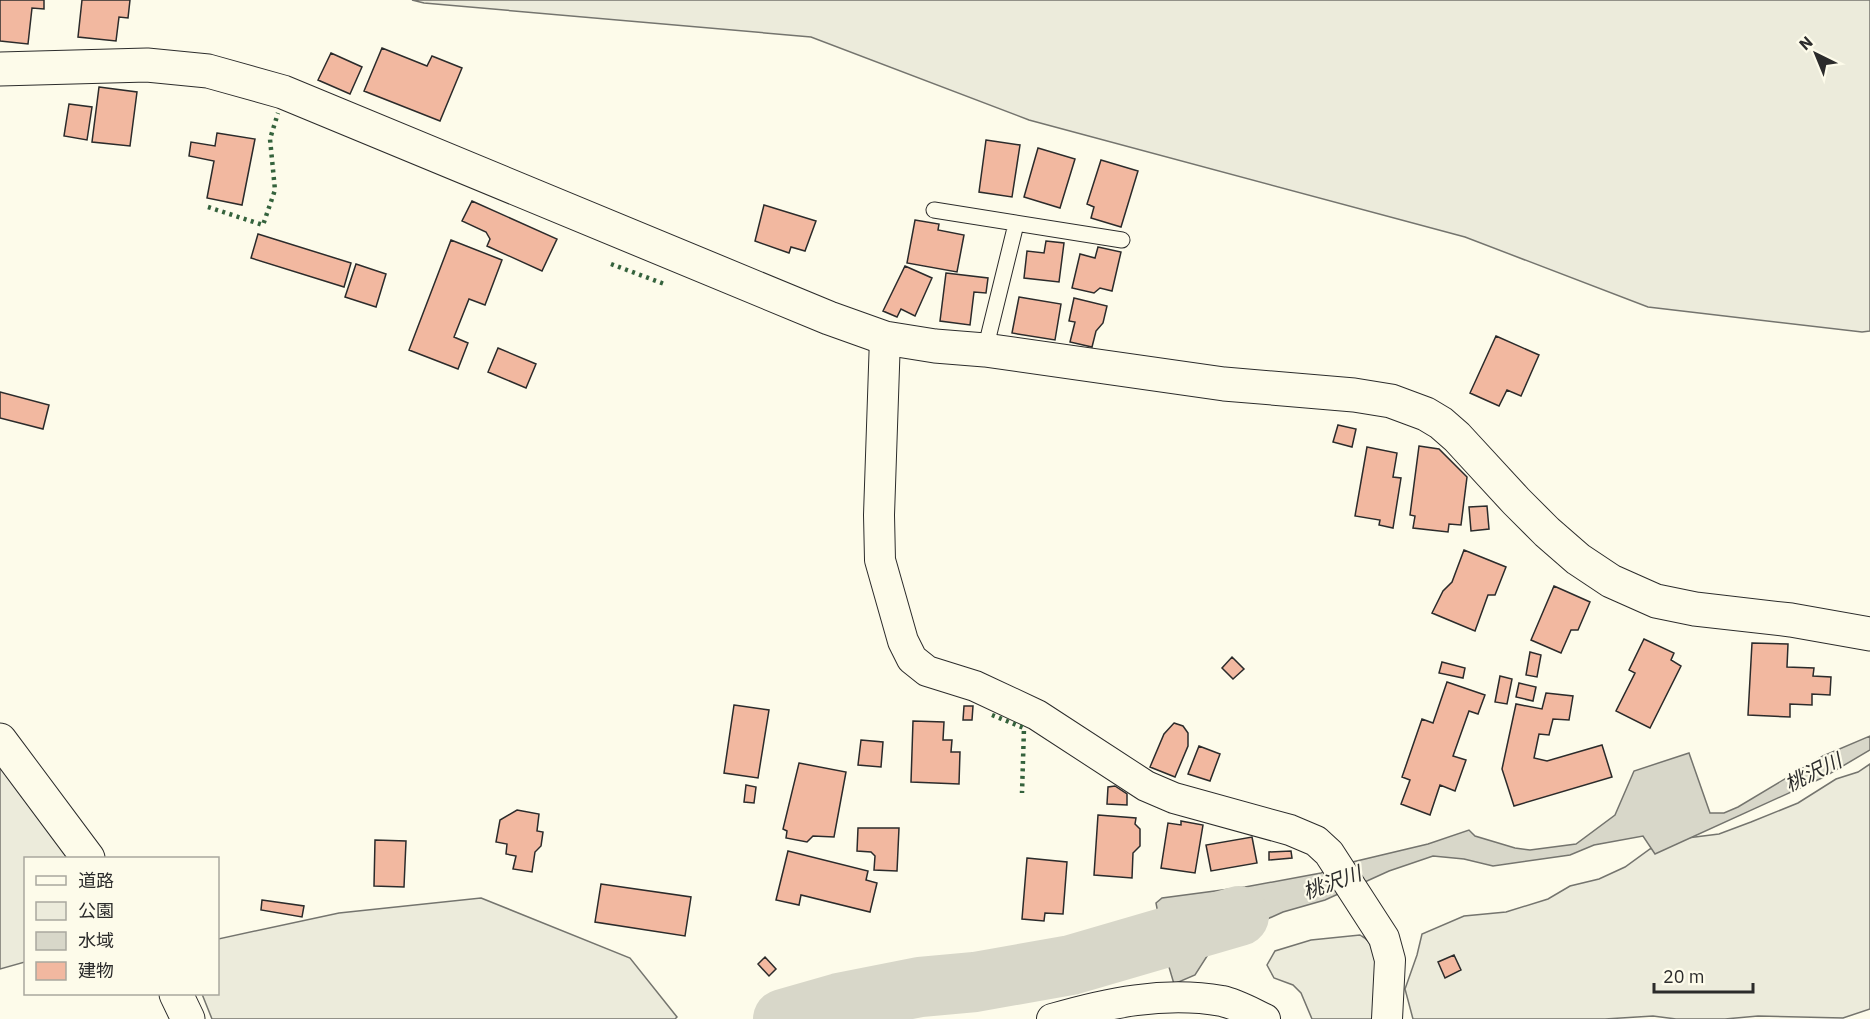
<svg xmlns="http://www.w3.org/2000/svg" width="1870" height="1019" font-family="'IBM Plex Sans','Noto Sans JP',sans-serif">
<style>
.green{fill:#ecebdb;stroke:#74746e;stroke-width:1.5}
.water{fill:#d8d7c9;stroke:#74746e;stroke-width:1.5}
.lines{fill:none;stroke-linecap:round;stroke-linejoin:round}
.river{stroke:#d8d7c9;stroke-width:60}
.building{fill:#f2b8a0;stroke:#2b2b2b;stroke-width:1.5}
.service-casing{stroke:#2b2b2b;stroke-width:17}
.minor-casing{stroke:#2b2b2b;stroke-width:32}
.tertiary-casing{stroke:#2b2b2b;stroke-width:35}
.service{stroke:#fdfbea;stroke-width:15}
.minor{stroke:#fdfbea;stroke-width:30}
.tertiary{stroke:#fdfbea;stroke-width:33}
.hedge{stroke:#34623c;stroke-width:4.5;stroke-dasharray:3 4.5;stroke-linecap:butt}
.labels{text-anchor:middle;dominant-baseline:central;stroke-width:4.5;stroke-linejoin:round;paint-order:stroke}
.water-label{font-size:20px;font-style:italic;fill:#2b2b2b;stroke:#fdfbea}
</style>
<rect width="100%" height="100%" fill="#fdfbea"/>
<path class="green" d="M412,0h1458v331l-8,1 -214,-25 -183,-70 -436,-117 -218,-83 -387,-34z
M0,740l98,118h-72l-1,104 -25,7z
M1870,764v245l-27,9 -85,-2 -33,3h-49l-23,-3 -48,3h-192l-8,-30 12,-34 5,-21 42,-18 42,-4 42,-13 22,-13 29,-7 26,-12 25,-18 29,-10 40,-5 32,-12 47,-19 38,-24 22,-7z
M481,898l149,60 47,59 -2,2h-463l-10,-25h16v-55l121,-26z
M1360,935c3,2 6,3 8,6 10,13 11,61 11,78h-67l-11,-26 -8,-8 -19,-7 -7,-13 8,-14 36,-11z"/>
<path class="water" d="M1870,736v14l-46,27 -169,77 -12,-18 -49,9 -24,10 -77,11 -29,-7 -31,-3 -44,15 -64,29 -42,12 -67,30 -21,33 -21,9 -18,-61 3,-4 -3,-16 6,-5 83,-11 76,-14 23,-9 84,-20 41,-14 6,6 40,12 15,2 46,-6 39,-29 19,-44 55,-18 21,60h14l14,-6 85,-51z"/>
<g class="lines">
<path class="river" d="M783,1019l56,-16 81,-16 55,-5 96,-17 168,-49"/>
</g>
<path class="building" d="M0,0h44v9l-12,-1 -4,36 -28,-3z
M82,0h48l-2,18 -9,-1 -3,24 -38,-4z
M382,48l45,18 5,-10 30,12 -22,53 -76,-30z
M331,53l31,14 -12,27 -32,-14z
M99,87l38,5 -7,54 -38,-4z
M69,104l23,3 -5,33 -23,-4z
M217,133l38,6 -13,66 -35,-7 7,-37 -25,-5 2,-14 24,4z
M986,140l34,5 -8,52 -33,-5z
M1038,148l37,11 -15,49 -36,-11z
M1101,160l37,11 -17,56 -30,-9 3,-11 -7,-3z
M472,201l85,38 -15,32 -55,-25 3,-7 -4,-7 -24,-11z
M764,205l52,16 -11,30 -14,-4 -2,6 -34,-12z
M915,220l24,4 -1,6 26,5 -7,37 -50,-9z
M258,234l93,29 -7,24 -93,-29z
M451,240l51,20 -17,45 -16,-6 -15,38 14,6 -10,26 -49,-19z
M1046,241l18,2 -5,39 -35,-4 3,-27 17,2z
M1098,247l23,5 -9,39 -12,-3 -6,5 -22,-5 8,-34 15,4z
M356,264l30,10 -10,33 -31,-10z
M905,266l27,12 -17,38 -14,-7 -4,8 -14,-6z
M946,273l42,5 -2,15 -12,-1 -4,33 -30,-4z
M1019,297l42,7 -6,36 -43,-7z
M1074,298l33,8 -4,17 -7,8 -4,16 -22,-5 5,-20 -6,-1z
M1496,336l43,19 -18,41 -14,-6 -8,16 -29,-13z
M498,348l38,16 -10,24 -38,-16z
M0,392l49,13 -6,24 -43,-11z
M1338,425l18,4 -4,18 -19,-5z
M1419,446l20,3 28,28 -6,48 -12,-1 -1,8 -35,-4 2,-12 -5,-1z
M1367,447l30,6 -4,24 8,1 -8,50 -14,-3 1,-5 -25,-4z
M1487,506l2,23 -18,2 -2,-24z
M1464,550l42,17 -11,28h-7l-13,36 -43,-18 11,-22 9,-9z
M1554,586l36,16 -12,28h-7l-10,23 -30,-13z
M1644,639l30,14 -3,7 10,6 -31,62 -34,-17 19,-38 -6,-3z
M1752,643l36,1 -1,23 27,1 -1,8 18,1 -1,18 -18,-1v11l-22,-1v13l-42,-2z
M1530,652l11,3 -4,22 -11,-2z
M1232,657l12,12 -11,10 -11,-11z
M1442,662l23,6 -2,10 -24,-5z
M1500,676l12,3 -5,25 -12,-2z
M1447,682l38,13 -7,19 -9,-3 -16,45 13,4 -11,31 -15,-6 -10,30 -29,-11 9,-24 -8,-3 20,-58 11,4z
M1519,683l17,4 -3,14 -17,-4z
M1546,693l27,3 -4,24 -16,-1 -4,16 -10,-1 -5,24 13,3 55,-16 10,32 -98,29 -12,-37 14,-65 26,5z
M734,705l35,5 -11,68 -34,-5z
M964,706h9l-1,14h-9z
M913,721l31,1 -1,18h9l-1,12h9l-1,32 -48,-2z
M1174,723l9,3 5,7v13l-13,31 -25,-10 14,-33z
M861,740l22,2 -2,25 -23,-2z
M1199,746l21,8 -10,27 -22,-7z
M799,763l47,9 -12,65 -21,-1 -6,6 -21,-4 1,-7 -4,-2z
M746,785l10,2 -2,16 -10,-1z
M1115,786l12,8v11l-20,-1 1,-17z
M517,810l22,4 -2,17 6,1 -2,14 -6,6 -3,20 -19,-3 3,-13 -10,-2 1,-10 -11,-2 4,-22z
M1098,815l38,3 -1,6 5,5v17l-7,7 -1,25 -38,-3z
M1181,821l22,4 -8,48 -34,-5 7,-45 13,2z
M858,828h41l-2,43 -23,-1 1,-14 -4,-4 -14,-1z
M1252,837l5,26 -46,8 -5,-26z
M375,840l31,1 -2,46 -30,-1z
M788,851l80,20 -2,9 11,3 -7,29 -69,-17 -2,10 -23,-5z
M1291,851l1,7 -23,2v-8z
M1027,858l40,4 -4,52 -18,-1 -1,8 -22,-2z
M601,884l90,13 -6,39 -90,-14z
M262,900l42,6 -2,11 -41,-7z
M1454,955l7,15 -16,8 -7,-16z
M765,957l11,12 -7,7 -11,-12z"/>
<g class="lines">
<defs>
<path id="service" d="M934,210l188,30
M985,350l31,-126"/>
<path id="minor" d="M885,338l-6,177 1,45 23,81 9,18 15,12 48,15 62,29 109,71 28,12 116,32 26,11 13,12 55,85 6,22 -3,59
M1052,1019c55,-16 112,-28 170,-18 14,3 30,12 43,18"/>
<path id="tertiary" d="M0,69l147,-4 61,6 75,21 546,226 56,20 50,8 50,4 239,34 130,11 37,6 35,13 15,9 16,14 59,64 31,31 31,27 33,22 45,20 39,8 96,11 79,14
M0,740l88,118
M176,994l12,25"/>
</defs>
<use href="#service" class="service-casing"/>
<use href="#minor" class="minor-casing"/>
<use href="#tertiary" class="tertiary-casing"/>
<use href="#service" class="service"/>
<use href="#minor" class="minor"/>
<use href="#tertiary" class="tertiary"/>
<path class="hedge" d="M208,207l55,18 12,-35 -5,-51 8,-26
M611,264l56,21
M992,715l32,13 -2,65"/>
</g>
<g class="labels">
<g class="water-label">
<text transform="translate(1813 772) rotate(-26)">桃沢川</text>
<text transform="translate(1332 882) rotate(-20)">桃沢川</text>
</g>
</g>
<rect x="24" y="857" width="195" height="138" fill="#fdfbea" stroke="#a9a89e" stroke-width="1.5"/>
<rect x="36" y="876" width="30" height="9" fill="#fdfbea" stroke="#a9a89e" stroke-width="1.5"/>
<text x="78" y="887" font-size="18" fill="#2b2b2b">道路</text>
<rect x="36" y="902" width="30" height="18" fill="#ecebdb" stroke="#a9a89e" stroke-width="1.5"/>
<text x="78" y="917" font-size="18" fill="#2b2b2b">公園</text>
<rect x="36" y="932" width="30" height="18" fill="#d8d7c9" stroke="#a9a89e" stroke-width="1.5"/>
<text x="78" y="947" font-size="18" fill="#2b2b2b">水域</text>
<rect x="36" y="962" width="30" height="18" fill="#f2b8a0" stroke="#a9a89e" stroke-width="1.5"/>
<text x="78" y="977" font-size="18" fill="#2b2b2b">建物</text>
<g transform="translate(1816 54) rotate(317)" stroke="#fdfbea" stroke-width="4.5" paint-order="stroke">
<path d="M0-4.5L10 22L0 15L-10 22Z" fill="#2b2b2b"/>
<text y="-9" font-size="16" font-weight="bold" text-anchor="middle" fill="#2b2b2b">N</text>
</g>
<path d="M1654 983v9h99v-9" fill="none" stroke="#2b2b2b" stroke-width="3"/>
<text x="1663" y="983" font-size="18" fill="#2b2b2b" stroke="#fdfbea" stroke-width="4.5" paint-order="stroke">20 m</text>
</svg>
